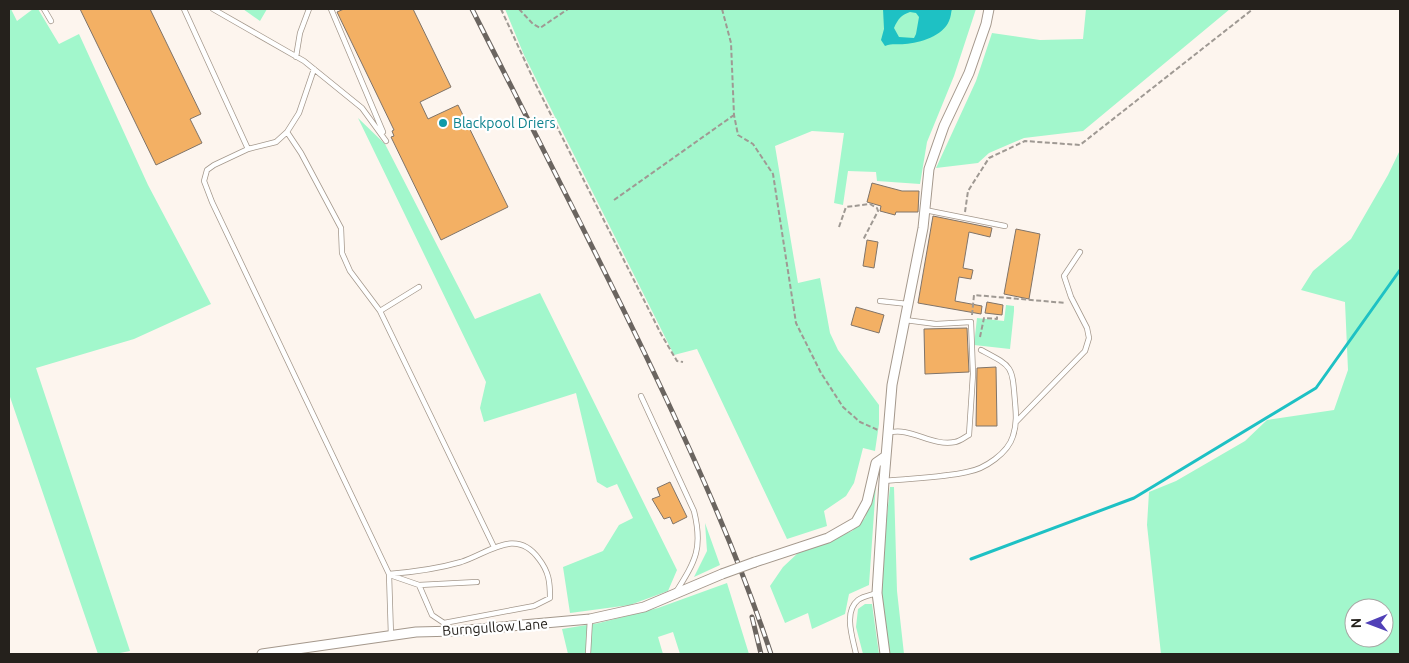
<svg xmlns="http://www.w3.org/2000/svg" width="1409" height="663" font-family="Ubuntu,sans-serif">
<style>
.green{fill:#a2f7cc;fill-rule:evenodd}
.water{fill:#1ec1c4;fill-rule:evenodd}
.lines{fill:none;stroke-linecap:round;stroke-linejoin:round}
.stream{stroke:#1ec1c4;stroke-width:3}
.building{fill:#f3b064;stroke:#807469}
.service-casing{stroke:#a4988c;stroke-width:6}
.minor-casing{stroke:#a4988c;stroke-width:11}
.path{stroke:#9f9993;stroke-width:2;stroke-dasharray:5 2.5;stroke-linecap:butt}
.service{stroke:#fff;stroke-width:4.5}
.minor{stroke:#fff;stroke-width:9}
.rail-casing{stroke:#6b6560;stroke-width:5}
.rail{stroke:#fff;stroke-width:3;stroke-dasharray:9;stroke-linecap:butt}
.minor-bridge-casing{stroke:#a4988c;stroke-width:11;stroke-linecap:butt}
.minor-bridge{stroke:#fff;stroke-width:9}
.culture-dot{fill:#0f9aa8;stroke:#fff;stroke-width:2}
.labels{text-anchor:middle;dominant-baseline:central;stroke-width:4.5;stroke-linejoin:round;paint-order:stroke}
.culture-label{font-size:14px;fill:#0d838f;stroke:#fff;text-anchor:start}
.street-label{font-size:14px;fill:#25211c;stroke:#fff}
</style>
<rect width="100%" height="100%" fill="#fdf5ee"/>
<path class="green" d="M9,9h2l6,12 16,-12h5l21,35 20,-10 69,151 63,119 -77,35 -98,29 94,283 -15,3h-17l-89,-260z
M243,9h24l-7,12z
M505,9h471l-22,67 -27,66 -7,42 -43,-3 -1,-9 -28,-1 -5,34 -9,-2 10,-70 -32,-2 -37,15 23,137 22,-5 10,55 8,17 41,55v19l-4,27 -12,-3 -9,35 -8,13 -22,15 3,15 -40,13 -90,-190 -23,6 -150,-300z
M1086,9h144l-147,122 -59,7 -35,15 -11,10 -42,5 40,-87 16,-48 48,7 43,-1z
M358,118l27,26 90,175 65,-26 137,277 -9,21 -38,14 -60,8 -7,-46 40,-16 16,-26 14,-7 -16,-34 -10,4 -10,-6 -21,-89 -92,29 -4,-14 6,-26z
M1400,150v504h-239l-14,-129 2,-33 27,-11 69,-40 22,-21 67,-10 14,-40 -3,-68 -44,-12 12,-19 38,-32 37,-64zM1354,608h30v30h-30z
M1006,305l8,1v5l-4,38 -36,-4 3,-27 27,3z
M876,484l-7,101 -20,9 -4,20 -33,15 -4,-16 -23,10 -15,-37 13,-19 16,-15 53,-21 13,-13z
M890,487h4l3,104 7,63h-14l-8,-50v-40z
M705,523l15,42 -26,12 13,-26z
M727,583l22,71h-69l-7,-22 -15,5 5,17h-95l-6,-25 37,-6 59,-15z
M865,604h7l7,50h-16l-7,-27 2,-18z"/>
<path class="water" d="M883,9h69c-1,3 -1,8 -3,12 -6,15 -29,22 -44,23 -8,1 -12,-1 -20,2l-4,-6 3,-11zM910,12l6,1 3,4 -3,17 -2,4 -15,-1 -5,-9c4,-9 7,-13 16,-16z"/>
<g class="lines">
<path class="stream" d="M971,559l163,-61 182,-110 84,-118"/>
</g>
<path class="building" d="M80,9h70l51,105 -11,5 12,24 -46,22z
M344,9h69l38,78 -31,15 8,17 30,-14 50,102 -67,33 -50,-103 3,-1 -2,-5 2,-1 -57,-118z
M872,183l30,8h17l-1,21h-22l-1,3 -15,-4 1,-5 -14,-4z
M933,216l59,12 -2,9 -21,-5 -6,36 10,2 -2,9 -12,-2 -4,24 27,5 -1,8 -63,-11z
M1016,229l24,5 -11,65 -25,-5z
M867,240l11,2 -4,26 -11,-2z
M987,302l16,3 -1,10 -17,-2z
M856,307l28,8 -5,18 -28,-8z
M967,328l2,44 -44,2 -1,-45z
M996,367l1,59h-21l1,-58z
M670,482l17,35 -14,7 -3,-7 -6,2 -12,-20 8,-3 -3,-8z"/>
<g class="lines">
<defs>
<path id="service" d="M44,9l7,12
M184,9l64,140
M213,9l91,52 58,47 24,33
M331,9l52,123
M296,57l4,-24 9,-24
M314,69l-15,44 -12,19 -11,10 -28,7 -34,16 -7,5 -3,11 8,21 177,372 2,62
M287,132l14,21 40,75 1,25 8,18 30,40 114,236
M925,210l80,16
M880,301l28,3
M380,311l39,-24
M641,396l53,115c9,37 2,49 -18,81
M1016,422l69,-71 4,-13 -2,-10 -16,-31 -7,-21 16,-24
M888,433c22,-7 44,14 67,9 5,-1 10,-5 14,-7l4,-61 -2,-52 -35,2 -31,-4
M884,481c27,-3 56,-3 83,-9 18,-3 41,-19 46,-36 4,-12 3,-23 2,-34 -3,-37 -2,-35 -34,-52
M389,574c25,-2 48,-5 72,-12 28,-9 55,-35 78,-3 10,13 11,23 11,39l-16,8 -90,17 -12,-8 -13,-30
M390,575l29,10 58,-3
M588,654l2,-35
M856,654c-3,-15 -13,-42 2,-54 5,-4 13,-5 19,-7"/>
<path id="minor" d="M755,562l73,-24 28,-16 11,-20 9,-39 10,-7
M262,654l154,-22 40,-1 134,-12 54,-12 78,-33
M885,654l-8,-61 7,-112 8,-96 31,-157 6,-59 15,-43 25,-53 17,-49 3,-15"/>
</defs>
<use href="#service" class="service-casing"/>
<use href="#minor" class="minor-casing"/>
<path class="path" d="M501,9l35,76 125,249 16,27 6,1
M519,9l14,15 7,4 28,-19
M722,9l9,34 3,72 4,20 15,9 20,30 23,149 25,50 22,34 17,15 18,8
M614,200l120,-85
M965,212l3,-21 21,-33 36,-17 55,4 173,-136
M839,227l7,-20 24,-3 7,4 1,3 -15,29
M972,315l2,-20 92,8
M980,337l4,-19 13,1v-4"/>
<use href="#service" class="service"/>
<use href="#minor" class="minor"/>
<defs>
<path id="rail" d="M472,9c58,115 117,229 173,345 47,98 92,197 126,300
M752,617l9,37"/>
</defs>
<use href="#rail" class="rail-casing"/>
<use href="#rail" class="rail"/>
<defs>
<path id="minor-bridge" d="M722,574l33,-12"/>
</defs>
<use href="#minor-bridge" class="minor-bridge-casing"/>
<use href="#minor-bridge" class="minor-bridge"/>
</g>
<circle class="culture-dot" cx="443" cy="123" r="5"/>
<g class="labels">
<g class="culture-label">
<text x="453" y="123">Blackpool Driers</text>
</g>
<g class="street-label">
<text transform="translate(495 627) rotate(-4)">Burngullow Lane</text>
</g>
</g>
<rect width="1409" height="663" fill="none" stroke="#25211c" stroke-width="20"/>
<g transform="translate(1369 623) rotate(269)"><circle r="24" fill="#ffffff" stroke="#a8a6a4"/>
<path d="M0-4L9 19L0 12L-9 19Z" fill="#5040b7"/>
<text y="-8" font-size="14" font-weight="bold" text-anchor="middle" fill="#25211c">N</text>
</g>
</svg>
